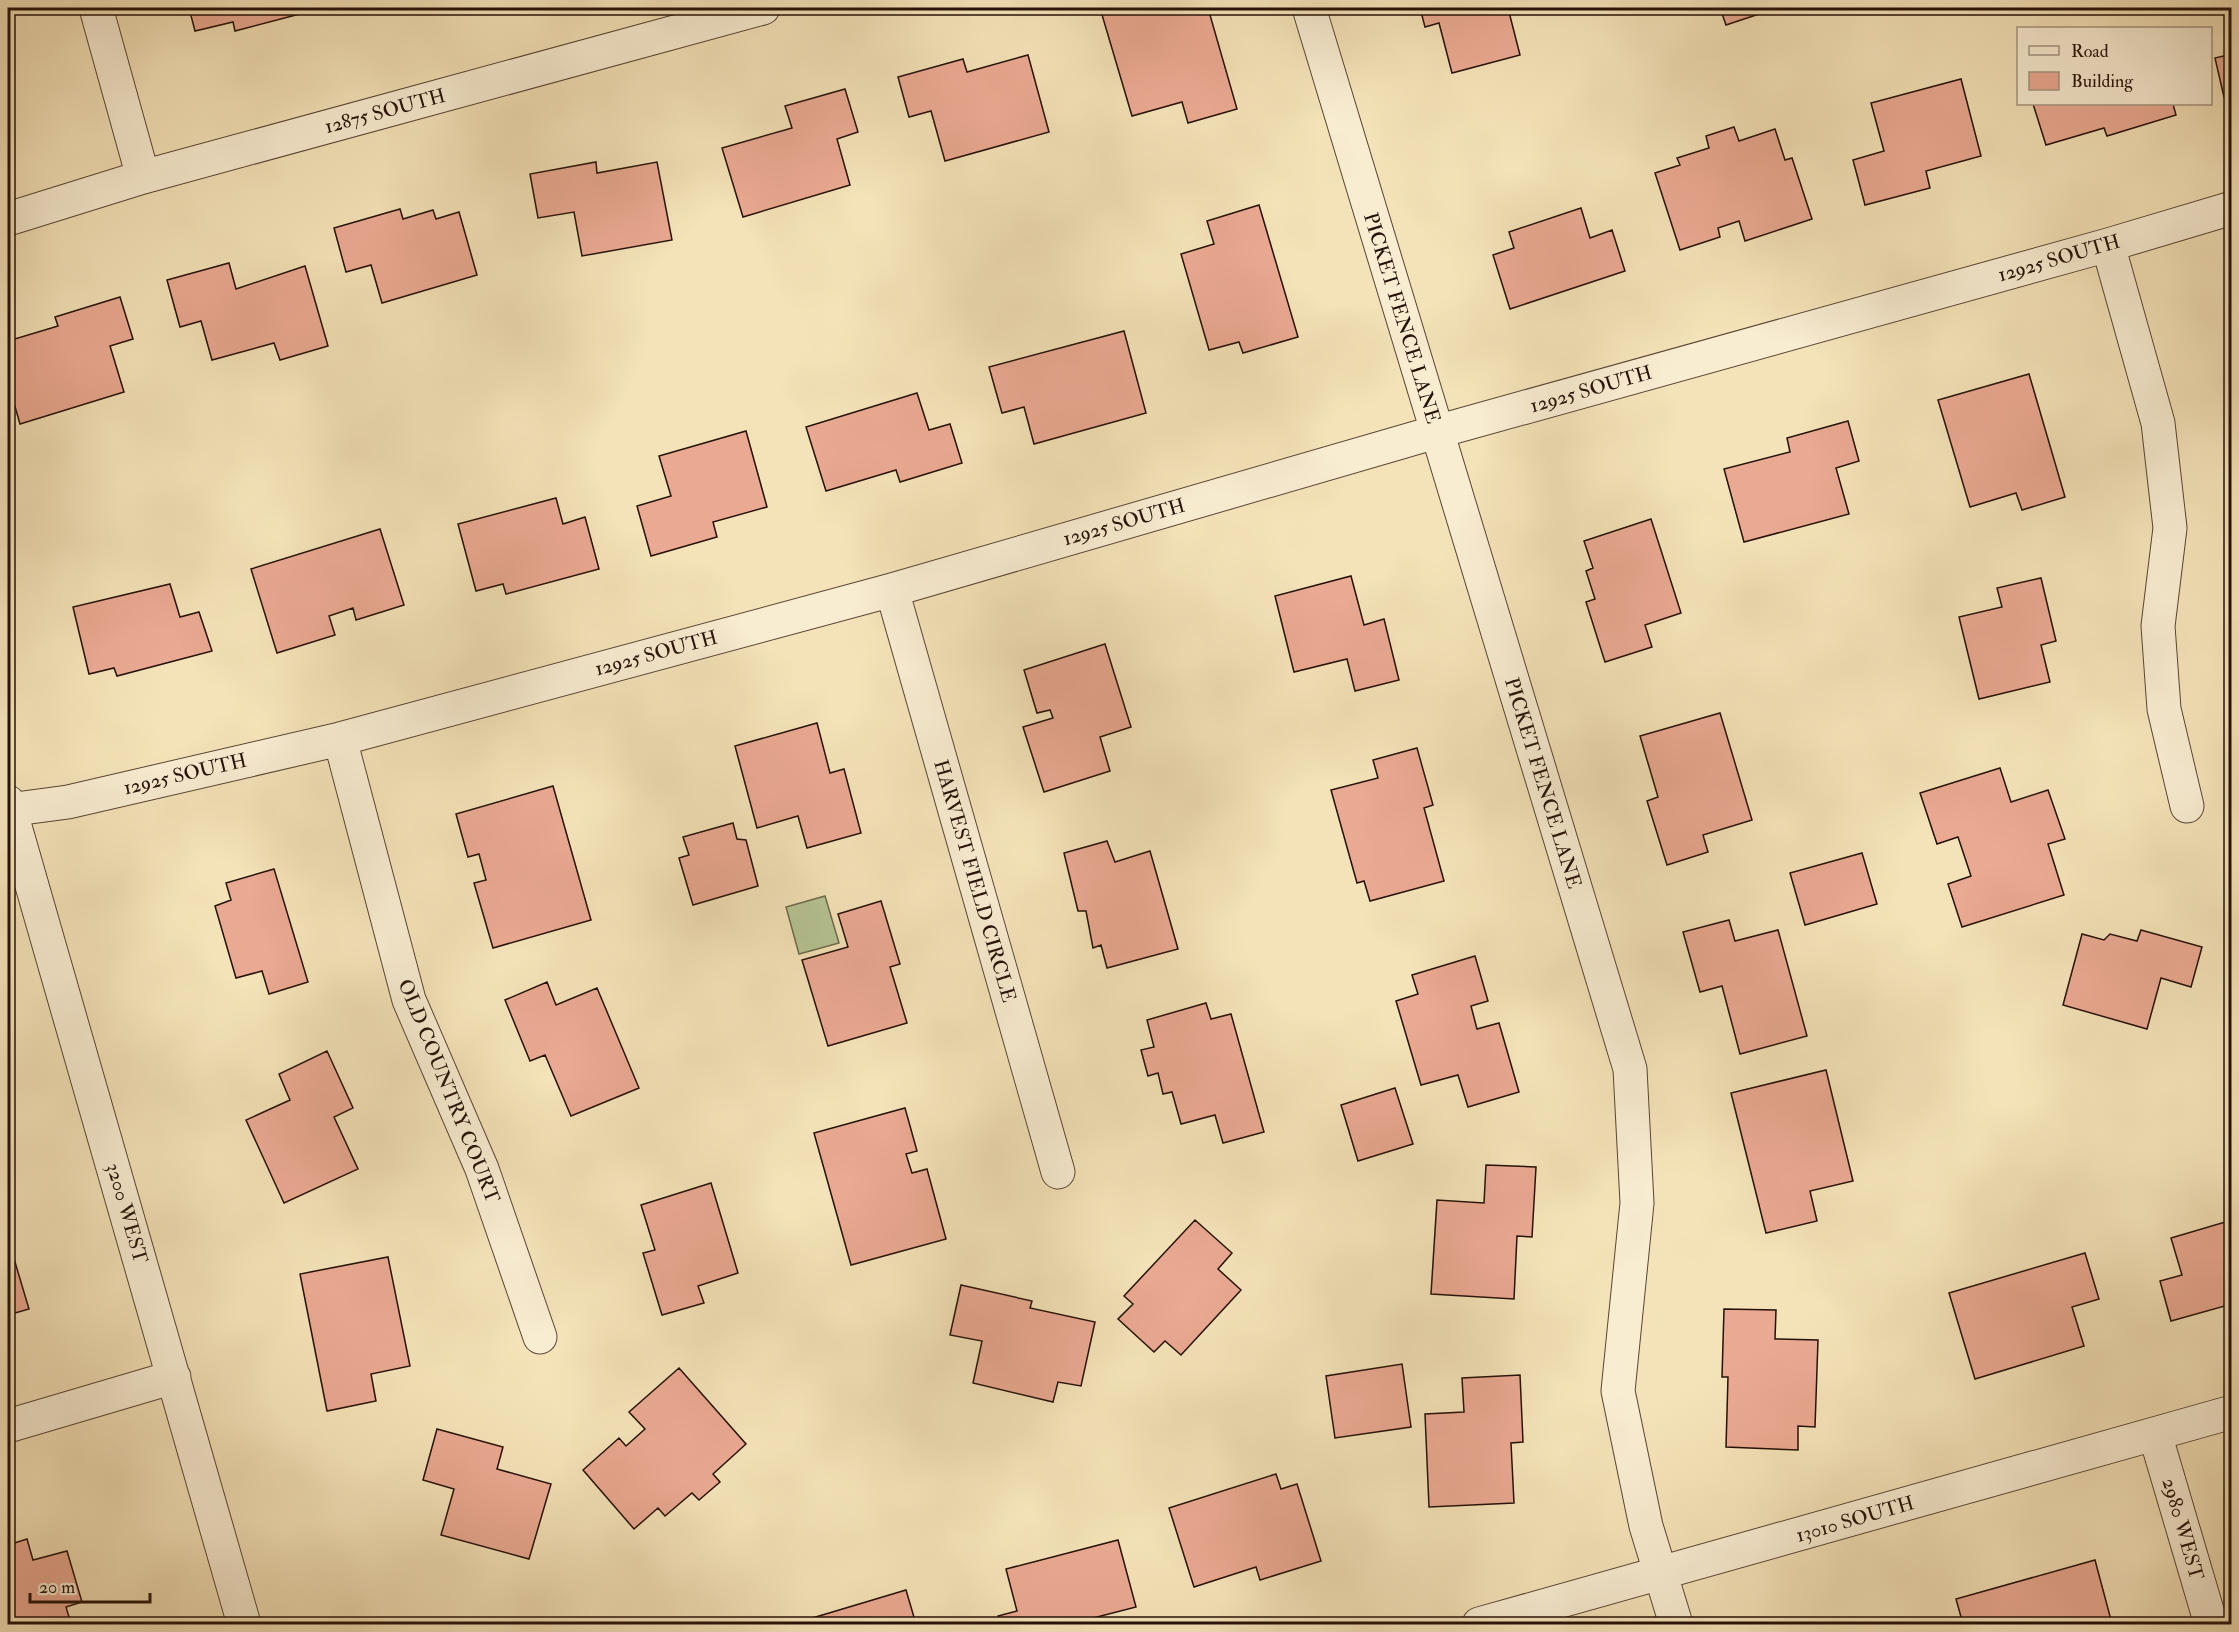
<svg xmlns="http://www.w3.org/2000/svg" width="2239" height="1632" font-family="'IM FELL Double Pica',serif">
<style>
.green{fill:#b6c493;stroke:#6e6a4e;stroke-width:1.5}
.building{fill:#eaa992;stroke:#251108;stroke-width:1.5}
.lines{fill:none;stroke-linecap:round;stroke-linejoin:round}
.street-casing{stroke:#594534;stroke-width:35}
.street{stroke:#f8ecd1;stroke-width:33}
.labels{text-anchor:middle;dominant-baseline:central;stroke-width:4.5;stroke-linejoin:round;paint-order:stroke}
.street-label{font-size:20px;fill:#251108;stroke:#f8ecd1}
</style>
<rect width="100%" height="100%" fill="#f4e2b8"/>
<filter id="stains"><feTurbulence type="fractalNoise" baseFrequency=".00333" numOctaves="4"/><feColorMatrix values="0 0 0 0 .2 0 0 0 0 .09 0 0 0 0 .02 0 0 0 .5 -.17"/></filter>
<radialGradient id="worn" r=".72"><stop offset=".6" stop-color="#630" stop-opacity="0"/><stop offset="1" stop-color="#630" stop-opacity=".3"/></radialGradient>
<path class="green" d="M825,896l14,47 -40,11 -13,-47z"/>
<path class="building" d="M189,8h125l1,2 -80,21 -2,-9 -38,9z
M1100,8h108l29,101 -49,14 -6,-21 -50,14z
M1420,8h88l12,47 -68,18 -13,-50 -14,4z
M1720,8h43l2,4 -39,13z
M2225,8h7v26z
M2232,54v41l-8,2 -9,-39z
M1028,55l21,77 -104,29 -14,-50 -22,6 -11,-40 65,-18 4,13z
M1961,79l20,77 -55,15 4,17 -65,17 -12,-45 31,-9 -13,-48z
M845,89l13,43 -21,7 13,46 -107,32 -21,-69 70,-20 -7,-22z
M2033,104h140l3,11 -69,21 -3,-8 -58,17z
M1734,127l5,14 36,-12 10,31 7,-2 20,61 -67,22 -6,-20 -21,7 2,9 -40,13 -25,-77 25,-8 -3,-7 32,-10 -3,-12z
M596,162l1,11 60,-11 15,78 -90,16 -8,-44 -36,6 -8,-44z
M1259,205l39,132 -55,16 -4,-11 -30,8 -28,-96 33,-10 -7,-23z
M1581,208l9,30 22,-8 13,41 -115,38 -17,-54 21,-7 -5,-16z
M400,209l3,10 30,-9 3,9 23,-7 18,63 -95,28 -11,-38 -25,7 -12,-44z
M229,263l7,26 69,-23 23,80 -48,14 -6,-17 -62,17 -11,-39 -21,6 -13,-47z
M120,297l13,42 -23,7 14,46 -104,32 -12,-42v-41l50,-15 -3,-9z
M1124,331l22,82 -112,31 -10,-37 -22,6 -13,-46z
M2029,374l36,123 -43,13 -6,-17 -46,14 -32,-107z
M917,393l12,37 21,-6 12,39 -62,19 -4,-12 -70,21 -20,-64z
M1848,421l11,40 -23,7 13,46 -105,28 -20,-73 66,-17 -3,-14z
M746,431l21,76 -54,15 4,15 -66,19 -14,-50 34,-10 -12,-40z
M556,498l7,26 22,-7 14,52 -93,25 -3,-10 -27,7 -18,-67z
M1651,519l30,94 -36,12 7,22 -47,15 -19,-60 9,-3 -9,-28 7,-3 -9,-27z
M380,529l24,76 -48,15 -3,-12 -24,8 6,19 -58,18 -26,-84z
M1351,576l13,49 20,-6 15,61 -44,11 -8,-32 -53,13 -19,-76z
M2041,578l15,63 -15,4 9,37 -71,17 -20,-82 43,-10 -5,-19z
M170,584l10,33 19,-5 13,39 -95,25 -3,-8 -25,6 -16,-67z
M1105,644l26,83 -31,10 10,34 -66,21 -21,-65 30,-9 -3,-8 -13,3 -13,-43z
M1720,713l32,107 -49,15 5,17 -41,13 -20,-64 11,-4 -18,-61z
M817,723l13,50 14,-4 17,64 -54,15 -9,-32 -41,12 -22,-82z
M1417,748l16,57 -9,3 20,73 -74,20 -6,-20 -7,2 -26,-93 47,-12 -5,-18z
M2000,768l11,34 37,-12 17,49 -17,5 16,51 -102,32 -14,-43 23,-8 -13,-39 -21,7 -17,-51z
M553,786l38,134 -98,28 -19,-65 12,-3 -7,-26 -11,3 -12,-43z
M733,823l4,16 9,1 12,46 -65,19 -14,-47 10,-3 -6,-18z
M1107,841l8,21 35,-11 28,98 -71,19 -6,-23 -8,3 -7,-37h-8l-14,-58z
M1862,853l15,51 -72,21 -15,-52z
M274,869l34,113 -39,12 -7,-23 -26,7 -21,-72 16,-6 -5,-17z
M881,901l19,63 -10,3 17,56 -79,23 -26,-86 46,-13 -10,-33z
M1729,920l6,21 43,-11 29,106 -67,18 -18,-68 -22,6 -17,-60z
M2141,930l61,17 -11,40 -30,-9 -14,51 -84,-24 19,-71 22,6 6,-6 27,7z
M1475,956l13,45 -17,5 6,23 22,-6 20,69 -51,15 -10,-32 -37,10 -25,-84 22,-7 -6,-19z
M547,982l9,23 41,-17 42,100 -68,28 -26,-61 -15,6 -25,-61z
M1206,1003l5,16 20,-5 33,118 -41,11 -8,-28 -34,9 -9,-32 -9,2 -5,-21 -10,3 -7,-26 13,-3 -7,-27z
M327,1051l26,57 -19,9 24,52 -74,34 -38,-83 44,-20 -11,-26z
M1826,1070l27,111 -43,10 7,30 -51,12 -35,-140z
M1395,1088l18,56 -55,17 -17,-56z
M905,1108l12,43 -11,3 6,19 15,-4 19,70 -95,26 -37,-132z
M1486,1165l50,2 -4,70 -15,-1 -3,63 -83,-5 6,-94 47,3z
M711,1183l27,90 -40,13 6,17 -42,12 -19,-62 12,-3 -14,-45z
M1195,1220l37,33 -14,16 23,21 -60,65 -16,-14 -11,11 -36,-33 15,-15 -9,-8z
M2232,1220v84l-61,17 -11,-40 22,-6 -11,-37z
M12,1252l17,57 -21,6v-62z
M2085,1253l14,46 -27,8 12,39 -109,33 -26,-86z
M388,1257l22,109 -39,8 5,27 -49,10 -27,-137z
M961,1285l71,16 -2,7 65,14 -14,64 -23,-4 -5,20 -80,-19 9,-42 -32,-6z
M1724,1309l52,1 -1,29 43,1 -3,87 -17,-1v24l-72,-3 2,-70h-6z
M1402,1364l9,63 -76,11 -9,-62z
M679,1368l67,76 -33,30 7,8 -21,18 -7,-7 -27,23 -7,-8 -24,21 -51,-59 36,-32 7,8 19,-17 -16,-17z
M1520,1375l3,67 -12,1 3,60 -85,4 -4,-93 39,-2 -2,-34z
M437,1429l66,18 -6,22 54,15 -22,75 -88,-24 13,-46 -31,-9z
M1276,1474l5,15 16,-5 24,77 -61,19 -4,-13 -62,20 -25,-79z
M27,1539l6,21 34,-9 15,51 -16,5 5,17h-63v-79z
M1118,1540l18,67 -66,17h-70l-2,-8 19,-5 -11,-42z
M2095,1560l16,60 -15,4h-133l-7,-25z
M906,1590l10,34h-116l-1,-2z"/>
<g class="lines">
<defs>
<path id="street" d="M96,8l47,169
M1309,8l321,1061 7,134 -19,188 28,135 30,98
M8,219l135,-42 620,-169
M2108,245l50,178 12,105 -12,98 6,83 23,97
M892,590l166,582
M340,739l69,261 73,169 58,168
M8,802l236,822
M8,810l60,-8 272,-63 552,-149 544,-158 672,-187 124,-37
M8,1426l166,-49
M2155,1434l56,190
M1479,1624l753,-212"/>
</defs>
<use href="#street" class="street-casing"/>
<use href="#street" class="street"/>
</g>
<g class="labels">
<g class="street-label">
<text transform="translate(385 111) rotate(-15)">12875 SOUTH</text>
<text transform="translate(2059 258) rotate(-16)">12925 SOUTH</text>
<text transform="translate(1402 318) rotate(73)">PICKET FENCE LANE</text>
<text transform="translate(1591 389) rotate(-16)">12925 SOUTH</text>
<text transform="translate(1124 522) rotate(-16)">12925 SOUTH</text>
<text transform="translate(656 653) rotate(-15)">12925 SOUTH</text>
<text transform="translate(185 774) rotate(-13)">12925 SOUTH</text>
<text transform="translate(1543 783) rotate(73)">PICKET FENCE LANE</text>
<text transform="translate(975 881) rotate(74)">HARVEST FIELD CIRCLE</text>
<text transform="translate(449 1091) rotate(68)">OLD COUNTRY COURT</text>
<text transform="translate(127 1213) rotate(74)">3200 WEST</text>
<text transform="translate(1855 1519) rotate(-16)">13010 SOUTH</text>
<text transform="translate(2183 1529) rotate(74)">2980 WEST</text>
</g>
</g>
<rect width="2239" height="1632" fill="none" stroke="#f4e2b8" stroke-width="30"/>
<rect x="9" y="9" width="2221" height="1614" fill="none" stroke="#251108" stroke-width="3"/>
<rect x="15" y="15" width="2209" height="1602" fill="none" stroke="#251108" stroke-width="1.5"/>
<rect x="2017" y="27" width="195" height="78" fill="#f8ecd1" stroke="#a49481" stroke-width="1.5"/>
<rect x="2029" y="46" width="30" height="9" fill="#f8ecd1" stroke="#a49481" stroke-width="1.5"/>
<text x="2071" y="57" font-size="18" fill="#251108">Road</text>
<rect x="2029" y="72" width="30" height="18" fill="#eaa992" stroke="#a49481" stroke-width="1.5"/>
<text x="2071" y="87" font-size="18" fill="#251108">Building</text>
<path d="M30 1593v9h120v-9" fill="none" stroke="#251108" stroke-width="3"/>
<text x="39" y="1593" font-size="18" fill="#251108" stroke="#f8ecd1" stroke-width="4.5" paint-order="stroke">20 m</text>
<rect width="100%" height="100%" filter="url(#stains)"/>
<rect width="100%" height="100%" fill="url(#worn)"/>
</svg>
